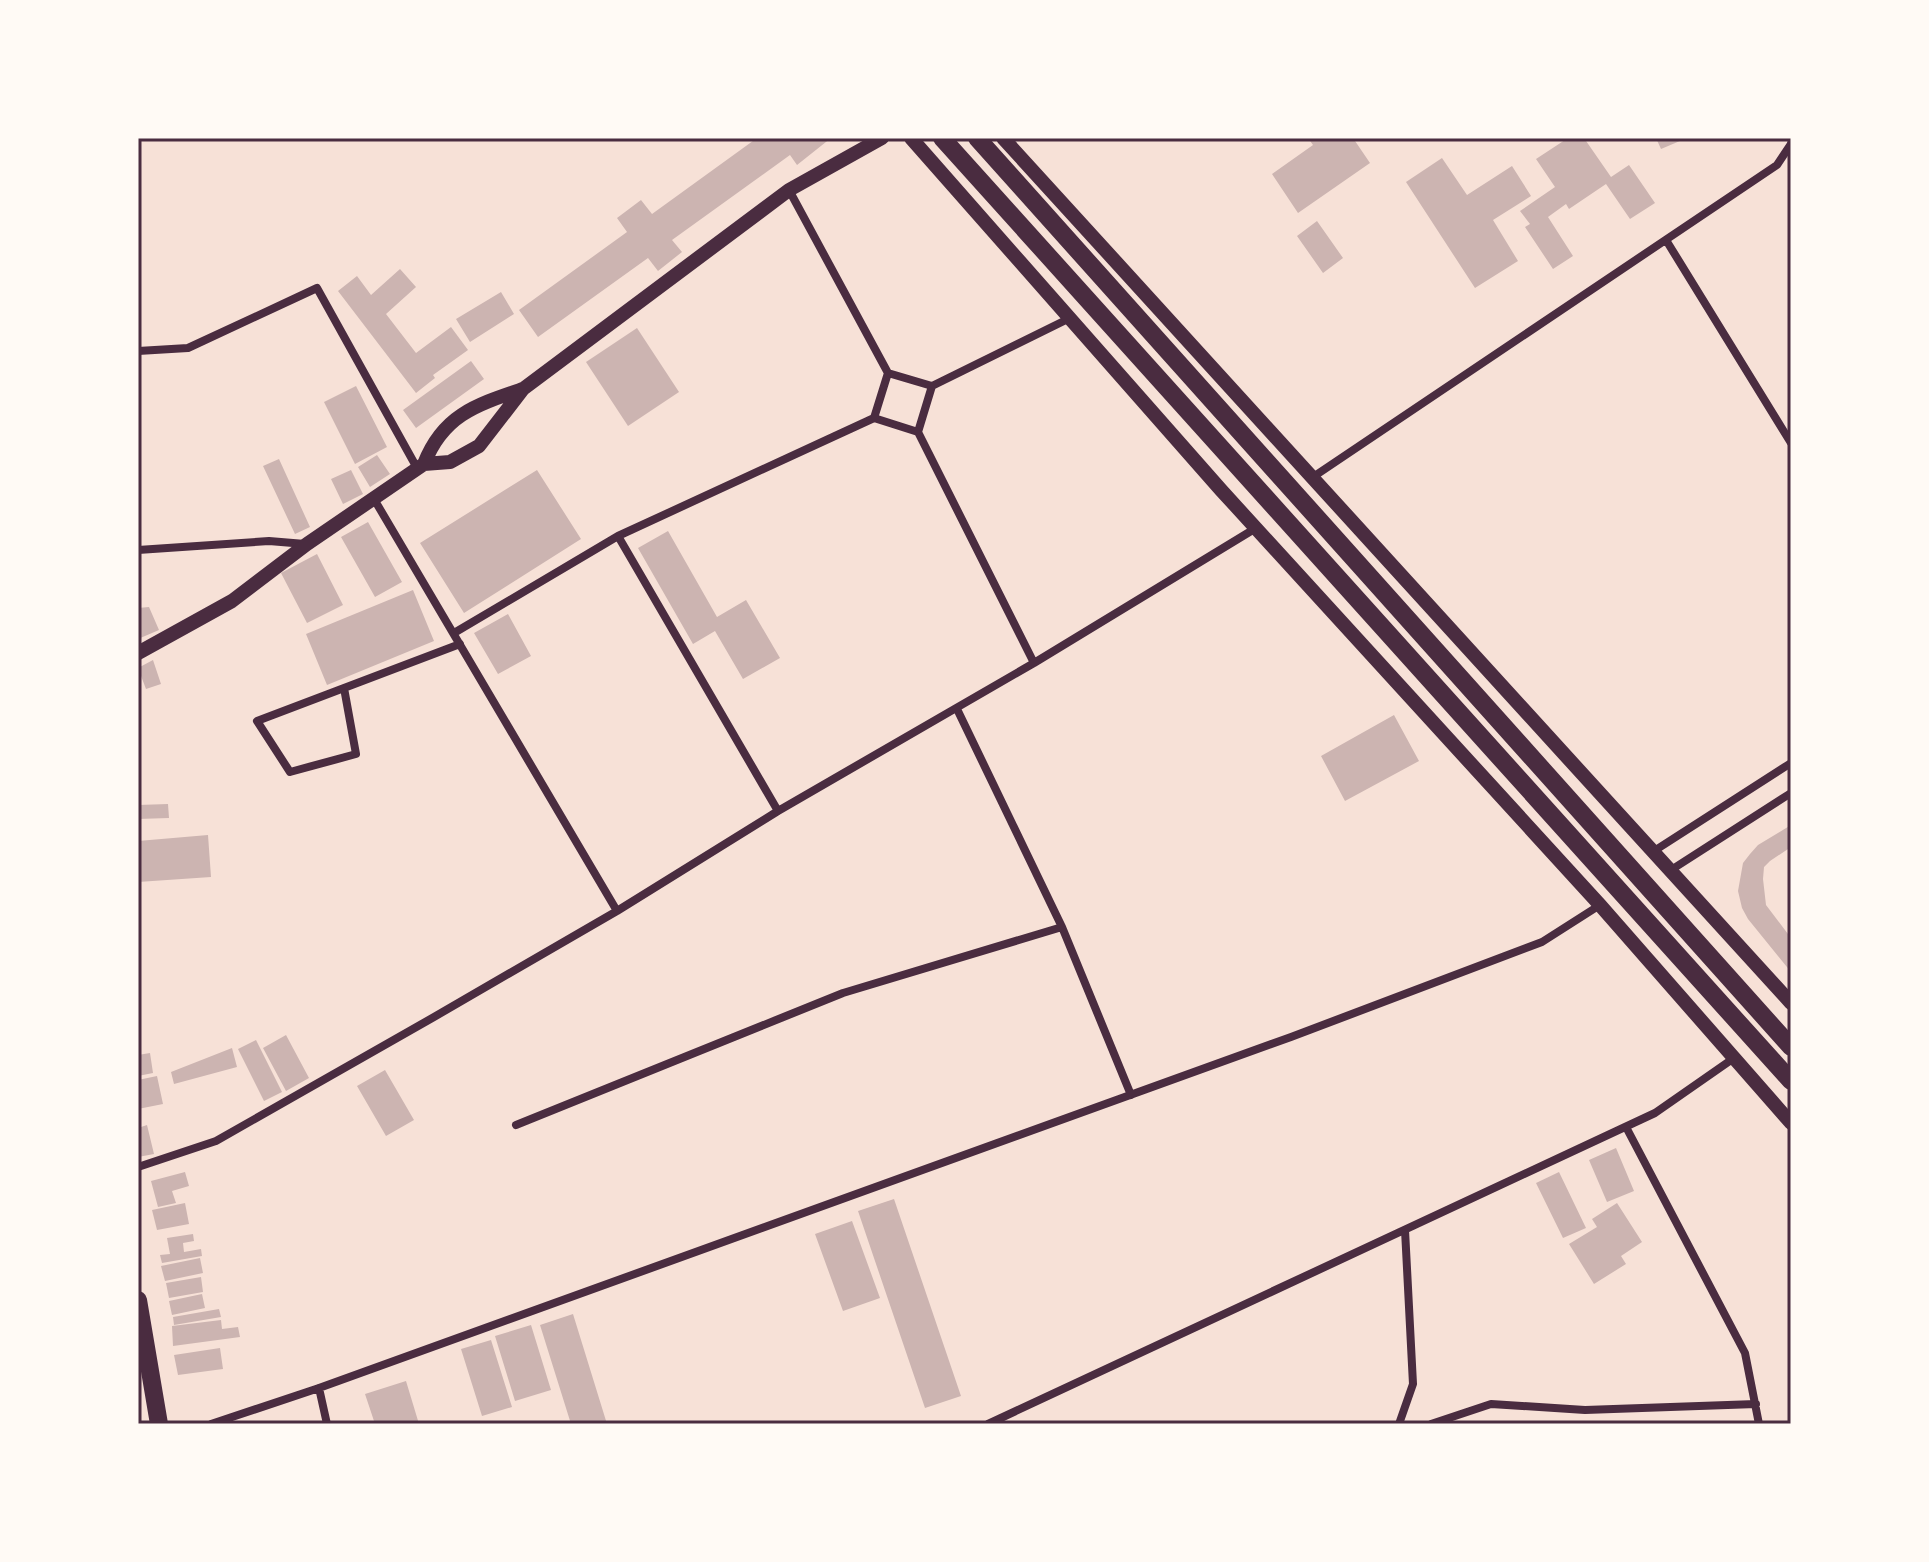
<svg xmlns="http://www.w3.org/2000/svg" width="1929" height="1562" font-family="'Fira Sans',sans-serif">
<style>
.building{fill:#ccb4b1}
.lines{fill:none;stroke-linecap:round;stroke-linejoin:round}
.minor{stroke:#4a2c40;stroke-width:8}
.tertiary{stroke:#4a2c40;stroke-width:14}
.primary{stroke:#4a2c40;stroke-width:18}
.neatline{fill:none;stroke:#4a2c40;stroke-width:3}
</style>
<rect width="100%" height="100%" fill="#f7e1d7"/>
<path class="building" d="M757,138h74l-34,27 -7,-10 -118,85 10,12 -24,19 -10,-13 -110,79 -19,-27 108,-78 -10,-14 24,-18 11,14z
M1308,138h45l17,25 -72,50 -26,-39 41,-29z
M1568,138h16l27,39 18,-12 26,38 -25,16 -24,-35 -37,25 -3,-5 -18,13 25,39 -20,13 -28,-42 5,-3 -10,-13 35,-24 -19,-28z
M1656,138h31l-26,11z
M1442,158l25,37 45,-29 19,30 -38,24 25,41 -43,27 -69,-106z
M1317,221l26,37 -20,15 -26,-37z
M400,269l16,18 -30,27 30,39 35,-26 17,23 -35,25 2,3 -19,15 -78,-102 19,-15 14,19z
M501,292l13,22 -44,28 -14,-23z
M637,328l42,64 -51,34 -42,-64z
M471,361l13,18 -68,49 -13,-18z
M356,386l31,61 -32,17 -31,-62z
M377,455l13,19 -20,13 -12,-20z
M279,459l31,68 -15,7 -32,-68z
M351,470l12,24 -20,10 -12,-25z
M537,470l44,69 -117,74 -44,-70z
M368,522l34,60 -27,15 -34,-60z
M668,531l49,86 29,-17 34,58 -37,21 -28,-48 -22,13 -55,-96z
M317,554l26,51 -36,18 -26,-50z
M413,590l21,51 -107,44 -21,-51z
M149,607l10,23 -21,9v-31z
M508,614l23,42 -33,18 -24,-41z
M153,660l8,24 -15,5 -8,-21z
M1394,715l25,46 -74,40 -24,-45z
M168,804l1,14 -31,1v-14z
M1791,825v22l-21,14 -6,6 -1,12 3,26 25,33v34l-43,-53 -6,-11 -4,-17 5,-28 7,-9 8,-9z
M208,835l3,42 -73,5v-41z
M286,1035l23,43 -23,13 -23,-43z
M256,1040l26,52 -18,9 -26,-52z
M232,1048l5,19 -63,17 -3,-12z
M150,1053l3,20 -15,3v-21z
M385,1070l29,50 -28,16 -29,-50z
M157,1076l6,28 -25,5v-29z
M147,1125l7,29 -16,3v-29z
M1616,1148l18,43 -27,11 -18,-42z
M185,1172l4,14 -17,5 4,12 -18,4 -7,-26z
M1559,1172l27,56 -23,10 -27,-55z
M894,1199l67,197 -36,12 -67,-197z
M185,1203l4,21 -32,6 -5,-20z
M1617,1203l25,39 -21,14 5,8 -32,20 -25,-40 28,-17 -5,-8z
M852,1221l28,77 -37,13 -28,-77z
M193,1234l1,7 -11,2 1,9 17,-3 1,7 -40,7 -2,-8 10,-1 -3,-16z
M200,1258l3,15 -38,8 -4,-15z
M201,1277l2,15 -34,6 -3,-15z
M202,1294l3,14 -33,7 -3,-14z
M219,1309l2,8 -47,8 -1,-8z
M573,1314l34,110h-36l-31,-99z
M221,1320l1,9 16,-2 2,10 -67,9 -1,-20z
M531,1325l20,65 -36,11 -20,-65z
M491,1340l21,67 -30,9 -21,-67z
M220,1348l3,21 -45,6 -4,-20z
M406,1381l13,43h-44l-10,-30z"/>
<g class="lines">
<path class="minor" d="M789,190l99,183
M1666,240l125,203
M138,351l50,-3 129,-60 100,180
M932,386l138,-68
M918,432l116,231
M1313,477l464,-312 14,-21
M374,499l243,412
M618,536l256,-118 44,14 14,-46 -44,-13 -14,45
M138,550l131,-9 36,3
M454,633l164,-97 160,275
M344,688l12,66 -66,18 -33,-51 203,-77
M957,709l105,218 69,168
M1654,851l137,-88
M1671,870l120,-77
M516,1125l327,-132 219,-66
M1626,1127l119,226 14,71
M138,1167l78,-26 218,-124 183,-106 161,-100 256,-148 222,-135
M319,1388l8,36
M211,1424l108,-36 972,-351 251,-95 58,-37
M988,1424l667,-311 79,-55
M1399,1424l14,-40 -8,-154
M1431,1424l60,-20 94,6 171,-6"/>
<path class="tertiary" d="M911,138l310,352 379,415 191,218
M1003,138l788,865
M424,464c19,-49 52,-59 99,-75
M138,653l94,-52 75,-57 117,-80 26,-2 29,-16 44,-57 266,-199 93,-52"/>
<path class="primary" d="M942,138l849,943
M977,138l814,909
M138,1300l21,124"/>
</g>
<rect width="1929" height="1562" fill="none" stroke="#fffaf5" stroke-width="280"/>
<rect x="140" y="140" width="1649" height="1282" class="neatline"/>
</svg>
